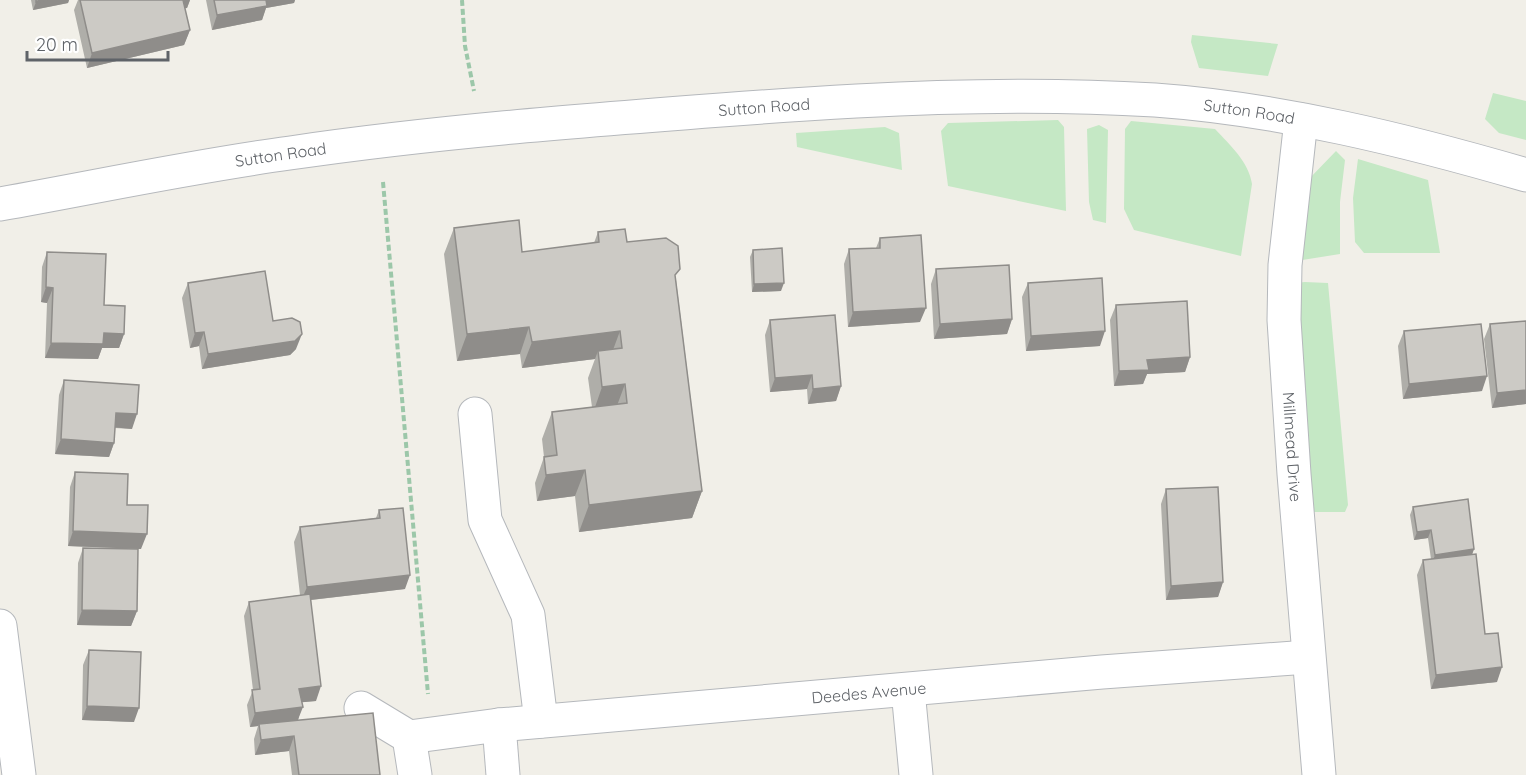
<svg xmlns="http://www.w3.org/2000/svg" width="1526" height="775" font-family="Quicksand,sans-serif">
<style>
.green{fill:#c5e8c5}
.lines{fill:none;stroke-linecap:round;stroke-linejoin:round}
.minor-casing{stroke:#b5b8bc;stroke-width:35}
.path{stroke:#9cc7a9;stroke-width:4;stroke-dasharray:6 3;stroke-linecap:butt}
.minor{stroke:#fff;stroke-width:33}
.wall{fill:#afaea9}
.shaded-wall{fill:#8f8d8a}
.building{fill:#cccac5;stroke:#8f8d8a;stroke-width:1.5}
.labels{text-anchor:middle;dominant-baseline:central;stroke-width:4.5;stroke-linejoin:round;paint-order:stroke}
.street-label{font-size:16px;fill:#5f6368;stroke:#fff}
</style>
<rect width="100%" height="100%" fill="#f1efe8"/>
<path class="green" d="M1192,35l86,9 -10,32 -69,-8 -8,-26z
M1493,93l33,8v39l-27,-7 -14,-14z
M1058,120l6,7 2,84 -118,-25 -7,-55 7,-8z
M1131,121l84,8c15,16 34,33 37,55l-11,72 -107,-26 -10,-21 1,-80z
M1099,125l9,5 -2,93 -13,-3 -4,-18 -2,-73z
M885,127l14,6 3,37 -105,-23 -1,-14z
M1336,151l9,9 -5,42v52l-44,7 11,-80z
M1358,159l70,21 12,73h-76l-9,-11 -2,-44z
M1305,282l23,1 20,222 -3,7h-31l-19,-229z"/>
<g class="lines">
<defs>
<g id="minor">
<path id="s1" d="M1301,120l-16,145 -1,55 10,154 25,301"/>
<path id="s2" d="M0,204c96,-17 193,-38 290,-51 143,-21 287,-32 431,-43 144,-11 289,-19 434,-10 125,9 251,40 371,75"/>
<path d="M475,414l10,106 43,95 13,106"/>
<path d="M0,626l19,149"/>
<path d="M908,690l8,85"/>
<path d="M361,708l48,29 6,38"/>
<path d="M499,725l4,50"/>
<path id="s3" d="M409,737l90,-12 603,-53 206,-15"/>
</g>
</defs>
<use href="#minor" class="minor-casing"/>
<path class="path" d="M462,0l3,46 9,45
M383,182l45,512"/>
<use href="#minor" class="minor"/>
</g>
<path class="wall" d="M31,0h38l-1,3 -35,7z
M78,0h112l-3,8h-2l5,22 -6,15 -97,23 -13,-58z
M206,0h89l-1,3 -28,5 -4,12 -50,10z
M454,228l68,24 72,-9 4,-11 29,10 49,38 26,211 -10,27 -113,14 -4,-36 -38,5 -2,-18 9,-26 -2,-18 10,-27 40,-5 -4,-29 7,-19 -73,9 -2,-14 -63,7 -13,-107z
M880,238l40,84 -72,5 -4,-63 5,-15 27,-1z
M753,250l28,41 -29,1 -2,-35z
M47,252l57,53 20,29 -5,14h-17l-4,11 -53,-1 2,-55 -6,-1 1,-35z
M936,269l76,50 -5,15 -73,5 -3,-55z
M188,283l85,38 23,28 -6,6 -88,14 -3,-23 -9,2 -8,-50z
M1028,283l72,63 -74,5 -4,-54z
M1116,305l74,52 -5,15 -38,2 -4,10 -29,2 -4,-66z
M770,320l71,66 -5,15 -28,3 -1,-15 -37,3 -5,-57z
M1526,321v83l-34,4 -8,-69 6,-15z
M1404,331l78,60 -79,8 -5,-53z
M64,380l68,49 -17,-1 -1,15 -5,14 -54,-3 4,-59z
M75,472l52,33 14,44 -73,-3 2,-59z
M1166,489l57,93 -5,15 -52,3 -5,-96z
M1413,507l61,42 -2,6 13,79 12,48 -66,7 -14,-114 6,-15 8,-1 -3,-21 -14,2 -4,-25z
M379,510l26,79 -94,11 5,101 -14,1 -4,19 82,54h-88l-3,-24 -34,4 -1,-16 4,-13 -8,1 -3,-22 6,-15 -9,-74 5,-14 51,-7 -6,-53 6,-15 76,-9z
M83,548l54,63 -6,15 -54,-1 1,-62z
M89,650l45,72 -52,-2 1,-55z"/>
<path class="shaded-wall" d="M47,0h22l-1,3 -35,7 3,-8z
M180,0h10l-3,8 -11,2z
M263,0h32l-1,3 -28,5 -4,12 -50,10 5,-15z
M190,30l-6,15 -97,23 5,-15z
M784,283l-3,8 -29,1 2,-8z
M46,287l7,1 -6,15 -6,-1z
M926,308l-6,14 -72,5 5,-15z
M1012,319l-5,15 -73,5 6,-15z
M529,327l-9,27 -63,7 10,-27z
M620,331l-10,27 -12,-7 -3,8 -73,9 10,-26z
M1105,331l-5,15 -74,5 5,-15z
M204,332l-5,14 -9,2 5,-15z
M104,333l20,1 -5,14h-17l-4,11 -53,-1 6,-15z
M302,334l-6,15 -6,6 -88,14 6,-15z
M1190,357l-5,15 -38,2 -4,10 -29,2 5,-15 28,-11z
M812,375l-5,14 -37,3 5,-14z
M1487,376l-5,15 -79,8 6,-15z
M625,384l-10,27 -22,2 9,-26z
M841,386l-5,15 -28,3 5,-15z
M1526,390v14l-34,4 5,-15z
M116,413l21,1 -5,15 -21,-2z
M61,439l53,4 -5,14 -54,-3z
M585,470l-10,26 -38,5 9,-26z
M702,491l-10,27 -113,14 10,-27z
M1431,530l-3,8 -14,2 3,-8z
M73,531l74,3 -6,15 -73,-3z
M1474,549l-3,8 -39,6 3,-8z
M410,575l-5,14 -104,12 6,-14z
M1223,582l-5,15 -52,3 5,-14z
M82,610l55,1 -6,15 -54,-1z
M1502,667l-5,15 -66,7 5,-14z
M321,686l-5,15 -22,2 5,-14z
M87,706l52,2 -5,14 -52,-2z
M303,707l-6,15 -38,2 -1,2 -8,1 5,-14z
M294,736l-5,15 -34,4 6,-15z"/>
<path class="building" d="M36,0h11l-11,2z
M80,0h103l7,30 -98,23z
M214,0h52l1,6 -50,9z
M519,220l3,32 77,-10 -1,-10 27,-3 2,13 39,-4 12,8 2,23 -5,6 27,216 -113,14 -4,-35 -39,5 -2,-18 13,-2 -5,-43 75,-9 -2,-19 -23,3 -4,-36 24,-3 -2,-17 -88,11 -3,-15 -62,7 -13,-106z
M921,235l5,73 -73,4 -4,-63 31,-1v-10z
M782,248l2,35 -30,1 -1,-34z
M47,252l59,2 -2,51 21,1 -1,28 -20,-1 -1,11 -52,-1 2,-55 -7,-1z
M1009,265l3,54 -72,5 -4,-55z
M265,271l8,50 19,-3 8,4 2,12 -7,7 -87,13 -4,-22 -9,1 -7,-50z
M1102,278l3,53 -74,5 -3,-53z
M1187,301l3,56 -43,3 2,10 -30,1 -3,-66z
M835,315l6,71 -28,3 -1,-14 -37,3 -5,-58z
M1526,321v69l-29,3 -7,-69z
M1481,324l6,52 -78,8 -5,-53z
M64,380l75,5 -2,29 -21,-1 -2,30 -53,-4z
M75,472l53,2 -1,31h21l-1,29 -74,-3z
M1218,487l5,95 -52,4 -5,-97z
M1468,499l6,50 -39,6 -4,-25 -14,2 -4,-25z
M403,508l7,67 -103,12 -7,-60 80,-9 -1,-8z
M83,548l55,1 -1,62 -55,-1z
M1476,554l9,80 13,-1 4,34 -66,8 -13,-115z
M310,594l11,92 -22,3 4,18 -48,6 -3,-23 8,-1 -11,-87z
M89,650l52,2 -2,56 -52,-2z
M373,713l7,62h-81l-5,-39 -33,4 -2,-16z"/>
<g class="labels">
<g class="street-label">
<text stroke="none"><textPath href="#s2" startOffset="771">Sutton Road</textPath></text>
<text stroke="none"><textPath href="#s2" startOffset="1257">Sutton Road</textPath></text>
<text stroke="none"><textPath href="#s2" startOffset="285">Sutton Road</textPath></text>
<text stroke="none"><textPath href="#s1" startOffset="328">Millmead Drive</textPath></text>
<text stroke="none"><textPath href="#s3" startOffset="462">Deedes Avenue</textPath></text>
</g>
</g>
<path d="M27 51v9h141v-9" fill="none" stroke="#5f6368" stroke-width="3"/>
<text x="36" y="51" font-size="18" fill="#5f6368" stroke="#ffffff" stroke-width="4.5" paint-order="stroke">20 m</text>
</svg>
